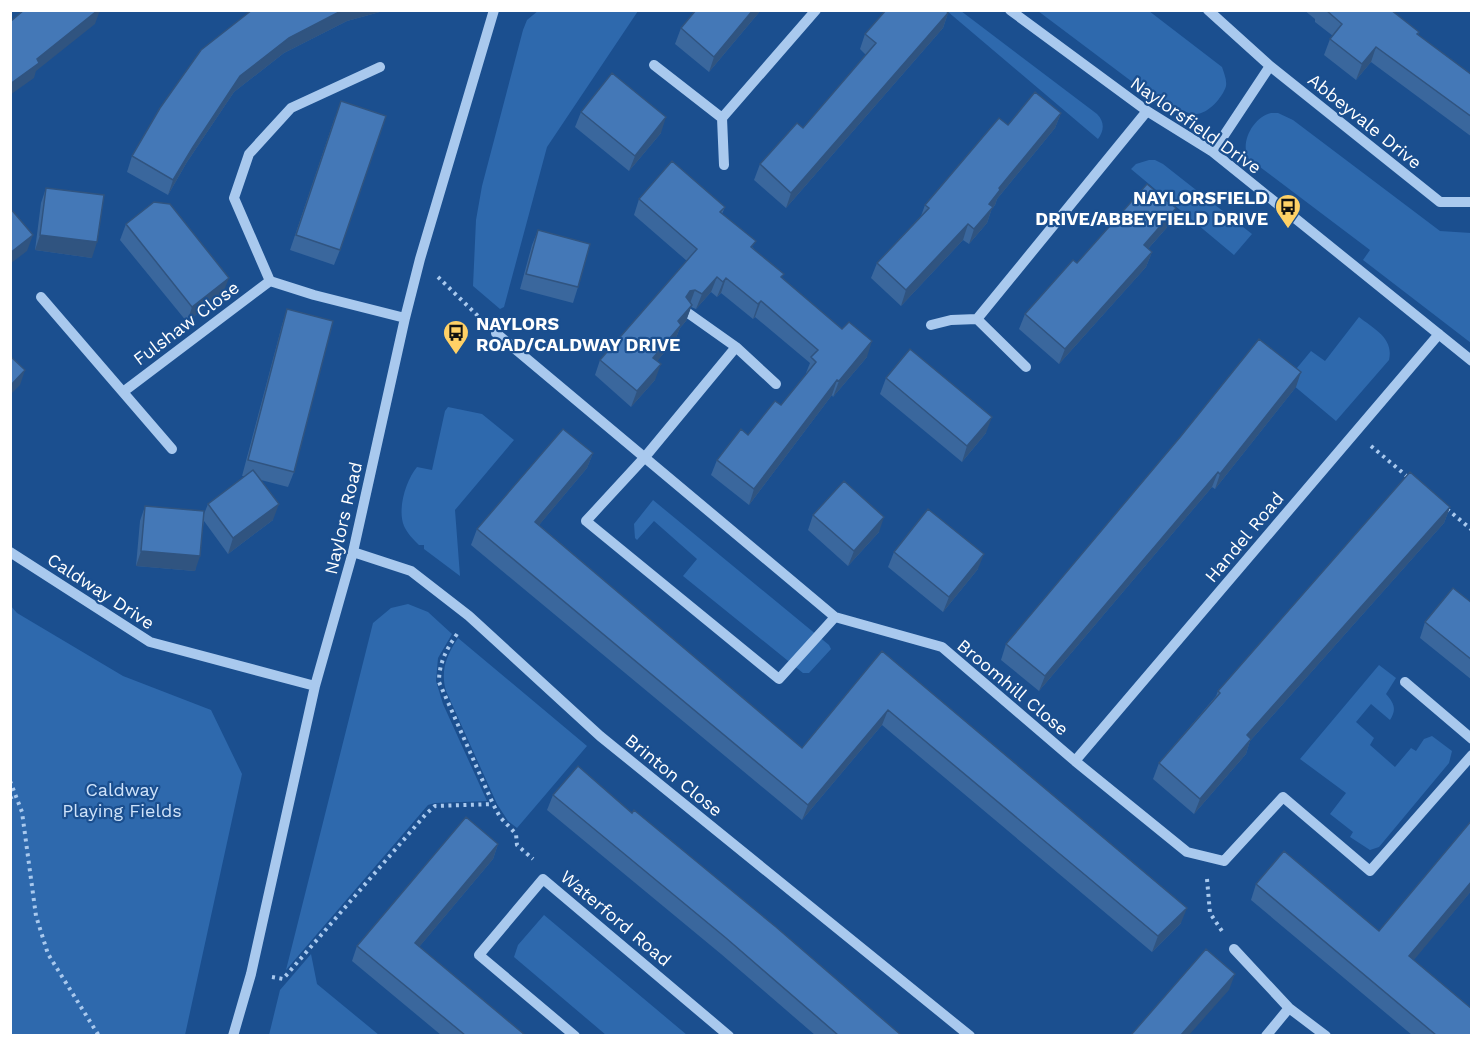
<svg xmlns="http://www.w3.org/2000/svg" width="1482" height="1046" font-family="'Work Sans',sans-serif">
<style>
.green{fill:#2e69ad}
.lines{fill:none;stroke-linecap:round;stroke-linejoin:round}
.path{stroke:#a9c9ee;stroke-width:4;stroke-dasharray:3 4.5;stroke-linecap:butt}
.minor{stroke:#a9c9ee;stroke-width:10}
.wall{fill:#3a679d}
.shaded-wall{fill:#305480}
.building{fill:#4478b7;stroke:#305480;stroke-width:1.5}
.labels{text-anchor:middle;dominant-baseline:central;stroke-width:4.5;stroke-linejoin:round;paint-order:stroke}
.street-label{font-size:18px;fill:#fff;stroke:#1b4f8f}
.poi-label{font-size:18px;font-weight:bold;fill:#fff;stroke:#1b4f8f;text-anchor:end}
.park-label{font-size:18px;fill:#cfe3fa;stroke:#1b4f8f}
</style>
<rect width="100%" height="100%" fill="#1b4f8f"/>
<path class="green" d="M539,10l99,1 -91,136 -43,160 -4,2 -27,-23 3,-66 6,-34 41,-156 4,-10z
M947,11h14l136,103c8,8 7,17 1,25z
M1038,11h111l73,56c2,6 5,13 4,19 -3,11 -18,28 -30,28 -10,0 -18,-6 -26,-11l-7,2z
M1271,113h7l15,7 147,111 31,2v110l-108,-83 7,-10 -122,-92c-8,-17 6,-41 23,-45z
M1149,160h6l8,4 89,70 -18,21 -103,-86 5,-5z
M1359,317c15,12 35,21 30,43l-53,61 -49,-41 24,-29 14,10z
M448,407l34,7 32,26 -59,70 5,66 -36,-27v-4h-5c-6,-6 -12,-12 -15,-19 -7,-17 2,-46 13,-59l15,3 13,-59z
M653,500l176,145 2,4 -22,24h-6l-120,-97 14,-17 -43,-38 -17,19 -2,-2 -1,-14z
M408,604l20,8 24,22 -14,24 -2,23 7,23 44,97 -52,2 -7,2 -142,165 87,-347 18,-15z
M10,605l7,8 106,63 88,34 31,64 -57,261h-174z
M458,638l129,108 -70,82 -9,-7 -11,-17 -51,-113c-6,-21 1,-36 12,-53z
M1379,665l17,13 -10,16c8,9 11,15 4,26l-19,-16 -15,18 18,16 -4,7 25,22 16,-19 5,3 8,-12 8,-3 20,15 -3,12 -70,84 -9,3 -20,-13 3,-5 -23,-18 16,-21 -46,-34z
M544,915l143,120h-81l-92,-78 4,-12z
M311,954l6,30 62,51h-110l11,-45z"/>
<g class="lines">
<path class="path" d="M518,10h13
M438,277l42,41
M1371,446l38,32
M1447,509l25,21
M457,634c-11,16 -18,29 -18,48l54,122 7,13 16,17 1,11 16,14
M10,781l12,31 14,104 12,38 51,82
M10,798l5,-3
M1207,879l3,34 12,18
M272,977l11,2 143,-165 9,-8 58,-2"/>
<path class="minor" d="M1010,10l137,101 66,41 259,209
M1208,10l62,56 -57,86
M654,65l68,53 2,47
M1270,66l170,136h32
M380,67l-89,41 -42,46 -15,44 36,83 44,14 91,23
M722,118l94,-108
M41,297l131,152
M688,313l48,34 40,37
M977,319l170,-208
M931,325l20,-5 26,-1 49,48
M496,333l339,284 107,30 133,114 112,91 37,9 59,-64 87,74 102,-116
M736,347l-91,110 -59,64 193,158 56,-62
M123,392l147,-111
M10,552l140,90 165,44
M353,552l58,19 58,45 131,120 370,300
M1405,682l67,57
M1075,761l364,-427
M1234,949l55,59 37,28
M233,1036l18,-62 64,-288 38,-134 52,-234 15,-59 74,-249
M575,1036l-96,-81 64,-76 186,157
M1266,1036l23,-28"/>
</g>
<path class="wall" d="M252,10h135l-40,11 -63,32 -50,39 -47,70 -19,33 -41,-23 5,-16z
M696,10h65l-52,62 -34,-28 6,-16z
M1304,10h87l28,22 -1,3 54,40v62l-101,-75 -15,18 -32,-25 6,-16 3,-3 -18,-14v-3z
M948,13l-5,15 -157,180 -32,-28 6,-16 43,-36 63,-73 -6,-6 5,-15z
M581,112l80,21 -32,38 -54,-44z
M1061,113l-6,15 -58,71 -2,6 -3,3 -5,15 -18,21 -6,-4 -62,66 -30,-28 6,-15 44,-47 4,-11 83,-80z
M335,117l5,133 -6,15 -44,-15z
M46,188l46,70 -57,-8 6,-47z
M639,199l86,8 -3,7 60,65 85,78 -34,40 -1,-2 -83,110 -38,-30 6,-15 31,-25 33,-30 26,-31 -1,-1 4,-10 -55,-46 -2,2 -32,-26 -4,4 -6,-5 -15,17 -5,-2 -5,14 -6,7 -5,12 -18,21 -2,19 -24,27 -36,-32 5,-15 87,-99 -53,-46z
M126,224l97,69 -36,29 -67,-82z
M1170,224l-22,25 4,3 -6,15 -87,97 -40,-35 6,-15 52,-51z
M538,230l40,57 -5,16 -53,-14 12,-44z
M287,309l7,163 -6,15 -27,-7 12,40 -45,34 -24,-33 -9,50 -59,-5 4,-45 5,-15 59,8 4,-10 37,-28h-3l40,-151z
M886,378l100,55 -24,29 -82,-68z
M1296,387l-81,102 -3,-2 -173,204 -38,-31 5,-16z
M593,453l-6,15 -48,57 263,223 80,-97 299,272 -29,29 -270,-227 -80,95 -331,-275 6,-16z
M1450,507l-6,16 -194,218 -4,13 -52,60 -41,-35 6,-16 57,-67 2,-5z
M813,515l66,17 -31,34 -40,-36z
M894,552l84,17 -35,43 -55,-45z
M1472,603v77l-52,-42 5,-16z
M553,795l79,18 269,222h-86l-94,-81 -174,-144z
M1472,820v70l-59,70 59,75h-60l-161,-135 5,-16 123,47z
M498,844l-5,15 -74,88 106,88h-84l-89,-74 5,-15z"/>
<path class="shaded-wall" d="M93,10h9l-3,3 -4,11 -59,47 -2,7 -24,17v-11l27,-25z
M343,10h44l-40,11 -63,32 -50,39 -47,70 -19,33 5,-15 20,-33 47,-71 49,-38z
M753,10h8l-52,62 5,-15z
M948,13l-5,15 -157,180 5,-15z
M1376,47l-5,15 -15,18 6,-16z
M1061,113l-6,15 -58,71 -2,6 -3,3 -5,15 -18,21 5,-15 25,-41z
M666,117l-5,16 -32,38 6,-15z
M1176,208l-6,16 -32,36 6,-15z
M968,224l-5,16 -62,66 5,-16z
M33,235l-6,16 -17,13v-11z
M40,235l57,7 -5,16 -57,-8z
M1152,252l-6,15 -87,97 6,-15z
M717,277l-6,15 -15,17 6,-15z
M229,278l-6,15 -36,29 5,-15z
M726,278l-5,15 -4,4 6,-15z
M695,290l-6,16 -3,-9 4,-6z
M761,301l-6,16 -2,2 5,-15z
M692,305l-6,16 -6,7 -5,12 -28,33 6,-15 25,-37z
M872,341l-5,16 -34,40 6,-16z
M661,364l-6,16 -24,27 6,-16z
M25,370l-5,15 -10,10v-9z
M1301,372l-5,15 -81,102 5,-15z
M837,380l-5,15 -83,110 5,-16z
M992,417l-6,16 -24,29 5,-16z
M593,453l-6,15 -58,69 6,-15z
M1218,472l-6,15 -173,204 6,-15z
M279,504l-6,16 -45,34 5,-16z
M1450,507l-6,16 -194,218 -4,13 -52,60 6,-15 47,-64z
M884,517l-5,15 -31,34 6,-15z
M141,551l59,5 -5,15 -59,-5z
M984,554l-6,15 -35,43 6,-15z
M888,710l-6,15 -80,95 6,-15z
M498,844l-5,15 -84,100 6,-16z
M1472,881v9l-68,82 5,-16z
M1187,908l-6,15 -29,29 6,-16z
M1235,974l-6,16 -40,45h-8z"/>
<path class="building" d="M24,10h74l-61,49 2,4 -29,21v-62z
M252,10h91l-54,28 -49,38 -47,71 -20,33 -41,-24 28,-48 41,-58z
M696,10h57l-39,47 -33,-29z
M886,10h60l2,3 -157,180 -31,-29 37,-41 6,5 73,-85 -11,-9z
M1326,10h65l28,22 -2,2 55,41v42l-96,-70 -14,17 -32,-25 12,-15z
M612,73l54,44 -31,39 -54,-44z
M1035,92l26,21 -62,75 1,2 -11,14 4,3 -19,22 -6,-5 -62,66 -29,-27 52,-55 -4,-3 74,-87 9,7z
M341,101l45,15 -46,134 -44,-15z
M672,161l53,46 -5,5 36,29 -5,6 33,27 -3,3 61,52 7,-7 23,19 -33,40 -2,-1 -83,109 -37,-29 24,-31 7,6 27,-34 6,4 35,-43 -5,-5 7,-7 -57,-49 -3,3 -32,-26 -3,4 -6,-5 -15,17 -7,-4 -5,1 -4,6 6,8 -14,16 3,4 -28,33 8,6 -24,27 -37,-31 97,-111 -58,-50z
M1147,184l29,24 -32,37 8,7 -87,97 -40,-35 48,-54 4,3z
M46,188l58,7 -7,47 -57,-7z
M154,202l16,2 59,74 -37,29 -66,-83z
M10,208l23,27 -23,18z
M538,230l52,14 -12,43 -52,-13z
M287,309l46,12 -39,151 -46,-12z
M1259,339l42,33 -81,102 -2,-2 -173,204 -39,-32 175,-208z
M910,349l82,68 -25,29 -81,-68z
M10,356l15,14 -15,16z
M563,429l30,24 -58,69 267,226 80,-97 305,257 -29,28 -270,-226 -80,95 -331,-276z
M253,470l26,34 -46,34 -25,-34z
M1410,472l40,35 -203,228 4,4 -51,60 -41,-36 61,-70 -2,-2z
M844,481l40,36 -30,34 -41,-36z
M145,506l59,5 -4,45 -59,-5z
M928,509l56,45 -35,43 -55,-45z
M1453,588l19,15v57l-47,-38z
M578,766l54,47 2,-3 142,117 125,108h-63l-112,-97 -173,-143z
M466,817l32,27 -83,99 110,92h-60l-108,-89z
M1472,820v61l-63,75 63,53v26h-36l-180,-151 28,-33 95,80z
M1206,949l29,25 -54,61h-50z"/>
<defs>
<symbol id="bus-pin" viewBox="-11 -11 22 30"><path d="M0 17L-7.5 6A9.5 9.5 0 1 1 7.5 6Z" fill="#ffd166" stroke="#1b4f8f"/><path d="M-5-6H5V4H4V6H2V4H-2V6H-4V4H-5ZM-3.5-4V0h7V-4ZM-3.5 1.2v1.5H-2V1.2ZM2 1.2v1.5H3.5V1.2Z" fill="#111"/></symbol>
</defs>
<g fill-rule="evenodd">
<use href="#bus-pin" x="1273" y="192" width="30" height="40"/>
<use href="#bus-pin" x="441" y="318" width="30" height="40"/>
</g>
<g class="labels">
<g class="street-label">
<text transform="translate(1365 121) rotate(39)">Abbeyvale Drive</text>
<text transform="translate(1196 125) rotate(35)">Naylorsfield Drive</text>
<text transform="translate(186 323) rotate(-37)">Fulshaw Close</text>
<text transform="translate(343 518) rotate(-77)">Naylors Road</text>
<text transform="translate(1244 537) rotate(-50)">Handel Road</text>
<text transform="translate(101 591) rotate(33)">Caldway Drive</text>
<text transform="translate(1013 687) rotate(40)">Broomhill Close</text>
<text transform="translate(674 775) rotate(39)">Brinton Close</text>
<text transform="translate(616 918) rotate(40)">Waterford Road</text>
</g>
<g class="poi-label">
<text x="1268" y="197">NAYLORSFIELD<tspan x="1268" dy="21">DRIVE/ABBEYFIELD DRIVE</tspan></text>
<text x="476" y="323" text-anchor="start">NAYLORS<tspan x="476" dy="21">ROAD/CALDWAY DRIVE</tspan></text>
</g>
<g class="park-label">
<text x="122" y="789">Caldway<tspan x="122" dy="21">Playing Fields</tspan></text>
</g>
</g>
<rect width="1482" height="1046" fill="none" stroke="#ffffff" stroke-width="24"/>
</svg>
